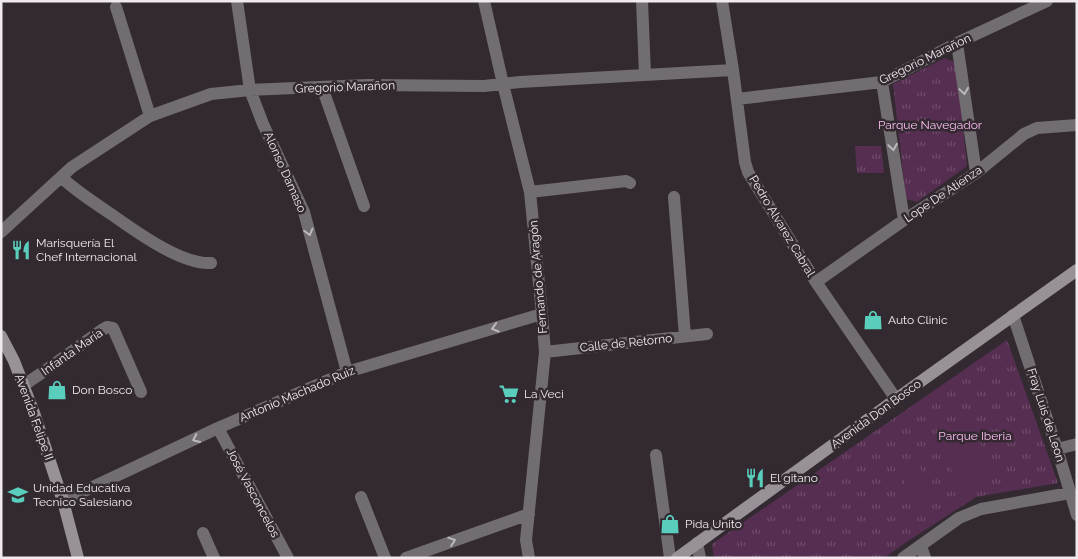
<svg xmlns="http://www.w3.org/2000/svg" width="1078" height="559" font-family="Raleway,sans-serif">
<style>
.grass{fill:url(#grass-tufts)}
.pitch{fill:#562e51}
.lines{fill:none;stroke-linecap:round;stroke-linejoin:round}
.minor{stroke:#716d71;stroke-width:12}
.secondary{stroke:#989197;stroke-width:12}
.oneway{stroke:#bdb8bd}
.labels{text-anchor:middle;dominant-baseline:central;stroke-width:5;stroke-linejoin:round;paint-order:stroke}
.street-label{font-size:12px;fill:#f0eaef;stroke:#332a31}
.park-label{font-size:12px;fill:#fdbef3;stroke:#332a31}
.poi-label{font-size:12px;fill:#f0eaef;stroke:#332a31;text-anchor:start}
</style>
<defs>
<pattern id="grass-tufts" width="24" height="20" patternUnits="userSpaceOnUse" patternTransform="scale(1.25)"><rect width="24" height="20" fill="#562e51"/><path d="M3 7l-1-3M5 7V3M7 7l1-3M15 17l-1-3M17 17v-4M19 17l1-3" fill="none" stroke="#6f4c6a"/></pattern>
</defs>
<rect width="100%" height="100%" fill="#332a31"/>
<path class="grass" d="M945,58l11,5 11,103 -50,36 -11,-3 -13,-115z
M855,146h26l3,27h-27z
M1007,340l51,143 -82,14 -71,46 -21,15h-170l-2,-14z"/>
<path class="pitch" d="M973,419l19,61 -34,11 -19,-61z
M918,460l11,34 -19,6 -11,-34z"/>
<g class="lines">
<path class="minor" d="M237,1l13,89 13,34 41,88 43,160
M484,1l19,83 27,108 12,122 3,38 -19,188 3,18
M642,1l3,74
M722,1l11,69 12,92 3,10 68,110 80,117
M116,7l34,109
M957,43l19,130
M882,82l22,138
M322,87l42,119
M737,99l145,-17 75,-39 90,-42
M61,177c15,14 32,25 50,37 23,16 70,51 100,49
M530,192l96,-11 4,2
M674,197l11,139
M1,232l71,-65 78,-51 61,-22 39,-4 117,-5 117,1 36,-4 213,-12
M816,282l88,-62 72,-47 48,-39 13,-6 40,-3
M1013,315l44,134 20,66
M545,352l162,-18
M24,385l22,-15 56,-40 5,-3 6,1 28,64
M218,428l70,130
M1057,449l20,-5
M656,455l14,103
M361,497l24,61
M63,501l155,-73 129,-56 195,-58
M203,533l11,25
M697,543l3,15
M921,546l4,12
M406,558l123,-44
M903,558l56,-40 22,-9 89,-16"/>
<path class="secondary" d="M1,336l13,25 20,52 29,88 15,57
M677,558l219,-159 181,-129"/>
</g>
<defs><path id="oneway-chevron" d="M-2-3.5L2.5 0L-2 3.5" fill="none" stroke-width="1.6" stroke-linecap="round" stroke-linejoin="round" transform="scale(1.25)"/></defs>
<g class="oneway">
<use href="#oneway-chevron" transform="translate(964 91) rotate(82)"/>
<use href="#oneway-chevron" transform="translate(893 147) rotate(81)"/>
<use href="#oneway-chevron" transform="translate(309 232) rotate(75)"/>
<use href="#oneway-chevron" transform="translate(495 328) rotate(164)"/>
<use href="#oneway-chevron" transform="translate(196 439) rotate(155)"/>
<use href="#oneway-chevron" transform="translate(452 541) rotate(-19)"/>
</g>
<defs>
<symbol id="restaurant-bare" viewBox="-9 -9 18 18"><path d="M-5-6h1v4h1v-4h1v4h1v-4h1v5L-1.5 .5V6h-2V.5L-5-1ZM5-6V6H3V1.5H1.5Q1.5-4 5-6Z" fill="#5acebd" stroke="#332a31" stroke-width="2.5" paint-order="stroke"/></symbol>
<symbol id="shop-bare" viewBox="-9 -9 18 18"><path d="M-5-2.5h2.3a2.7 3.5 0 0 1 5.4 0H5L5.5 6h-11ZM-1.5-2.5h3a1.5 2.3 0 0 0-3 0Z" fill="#5acebd" stroke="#332a31" stroke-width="2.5" paint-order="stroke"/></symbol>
<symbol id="supermarket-bare" viewBox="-9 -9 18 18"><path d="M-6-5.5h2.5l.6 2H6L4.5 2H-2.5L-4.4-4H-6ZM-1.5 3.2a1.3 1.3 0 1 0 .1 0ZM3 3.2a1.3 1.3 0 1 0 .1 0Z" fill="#5acebd" stroke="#332a31" stroke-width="2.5" paint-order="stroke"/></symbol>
<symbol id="school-bare" viewBox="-9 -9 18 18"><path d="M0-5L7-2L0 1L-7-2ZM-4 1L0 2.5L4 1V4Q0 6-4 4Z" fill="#5acebd" stroke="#332a31" stroke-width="2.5" paint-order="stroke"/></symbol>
</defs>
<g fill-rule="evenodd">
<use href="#restaurant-bare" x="7" y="236" width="28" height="28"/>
<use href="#shop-bare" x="859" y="306" width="28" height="28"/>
<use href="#shop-bare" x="43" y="376" width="28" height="28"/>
<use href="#supermarket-bare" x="495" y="380" width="28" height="28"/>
<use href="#restaurant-bare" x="741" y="464" width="28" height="28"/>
<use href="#school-bare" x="4" y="481" width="28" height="28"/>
<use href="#shop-bare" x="656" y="510" width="28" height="28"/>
</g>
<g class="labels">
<g class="street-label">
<text transform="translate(925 59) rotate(-26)">Gregorio Marañon</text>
<text transform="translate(345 87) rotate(-2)">Gregorio Marañon</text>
<text transform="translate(285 172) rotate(66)">Alonso Damaso</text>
<text transform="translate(943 194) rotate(-34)">Lope De Atienza</text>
<text transform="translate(782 226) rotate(59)">Pedro Alvarez Cabral</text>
<text transform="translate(538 277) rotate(-95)">Fernando de Aragón</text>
<text transform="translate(626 343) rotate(-6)">Calle de Retorno</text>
<text transform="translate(72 352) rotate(-35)">Infanta María</text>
<text transform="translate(297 394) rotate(-23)">Antonio Machado Ruiz</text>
<text transform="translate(876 414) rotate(-36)">Avenida Don Bosco</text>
<text transform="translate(1046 415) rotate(72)">Fray Luis de Leon</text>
<text transform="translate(34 417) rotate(70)">Avenida Felipe II</text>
<text transform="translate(253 493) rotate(62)">José Vasconcelos</text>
</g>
<g class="park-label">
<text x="930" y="125">Parque Navegador</text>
<text x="975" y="436">Parque Iberia</text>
</g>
<g class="poi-label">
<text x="36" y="243">Marisquería El<tspan x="36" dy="14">Chef Internacional</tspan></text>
<text x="888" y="320">Auto Clinic</text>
<text x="72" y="390">Don Bosco</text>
<text x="524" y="394">La Veci</text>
<text x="770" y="478">El gitano</text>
<text x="33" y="488">Unidad Educativa<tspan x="33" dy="14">Tecnico Salesiano</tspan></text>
<text x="685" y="524">Pida Unito</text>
</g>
</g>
<rect width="1078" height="559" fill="none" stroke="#f0eaef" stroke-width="5"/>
</svg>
